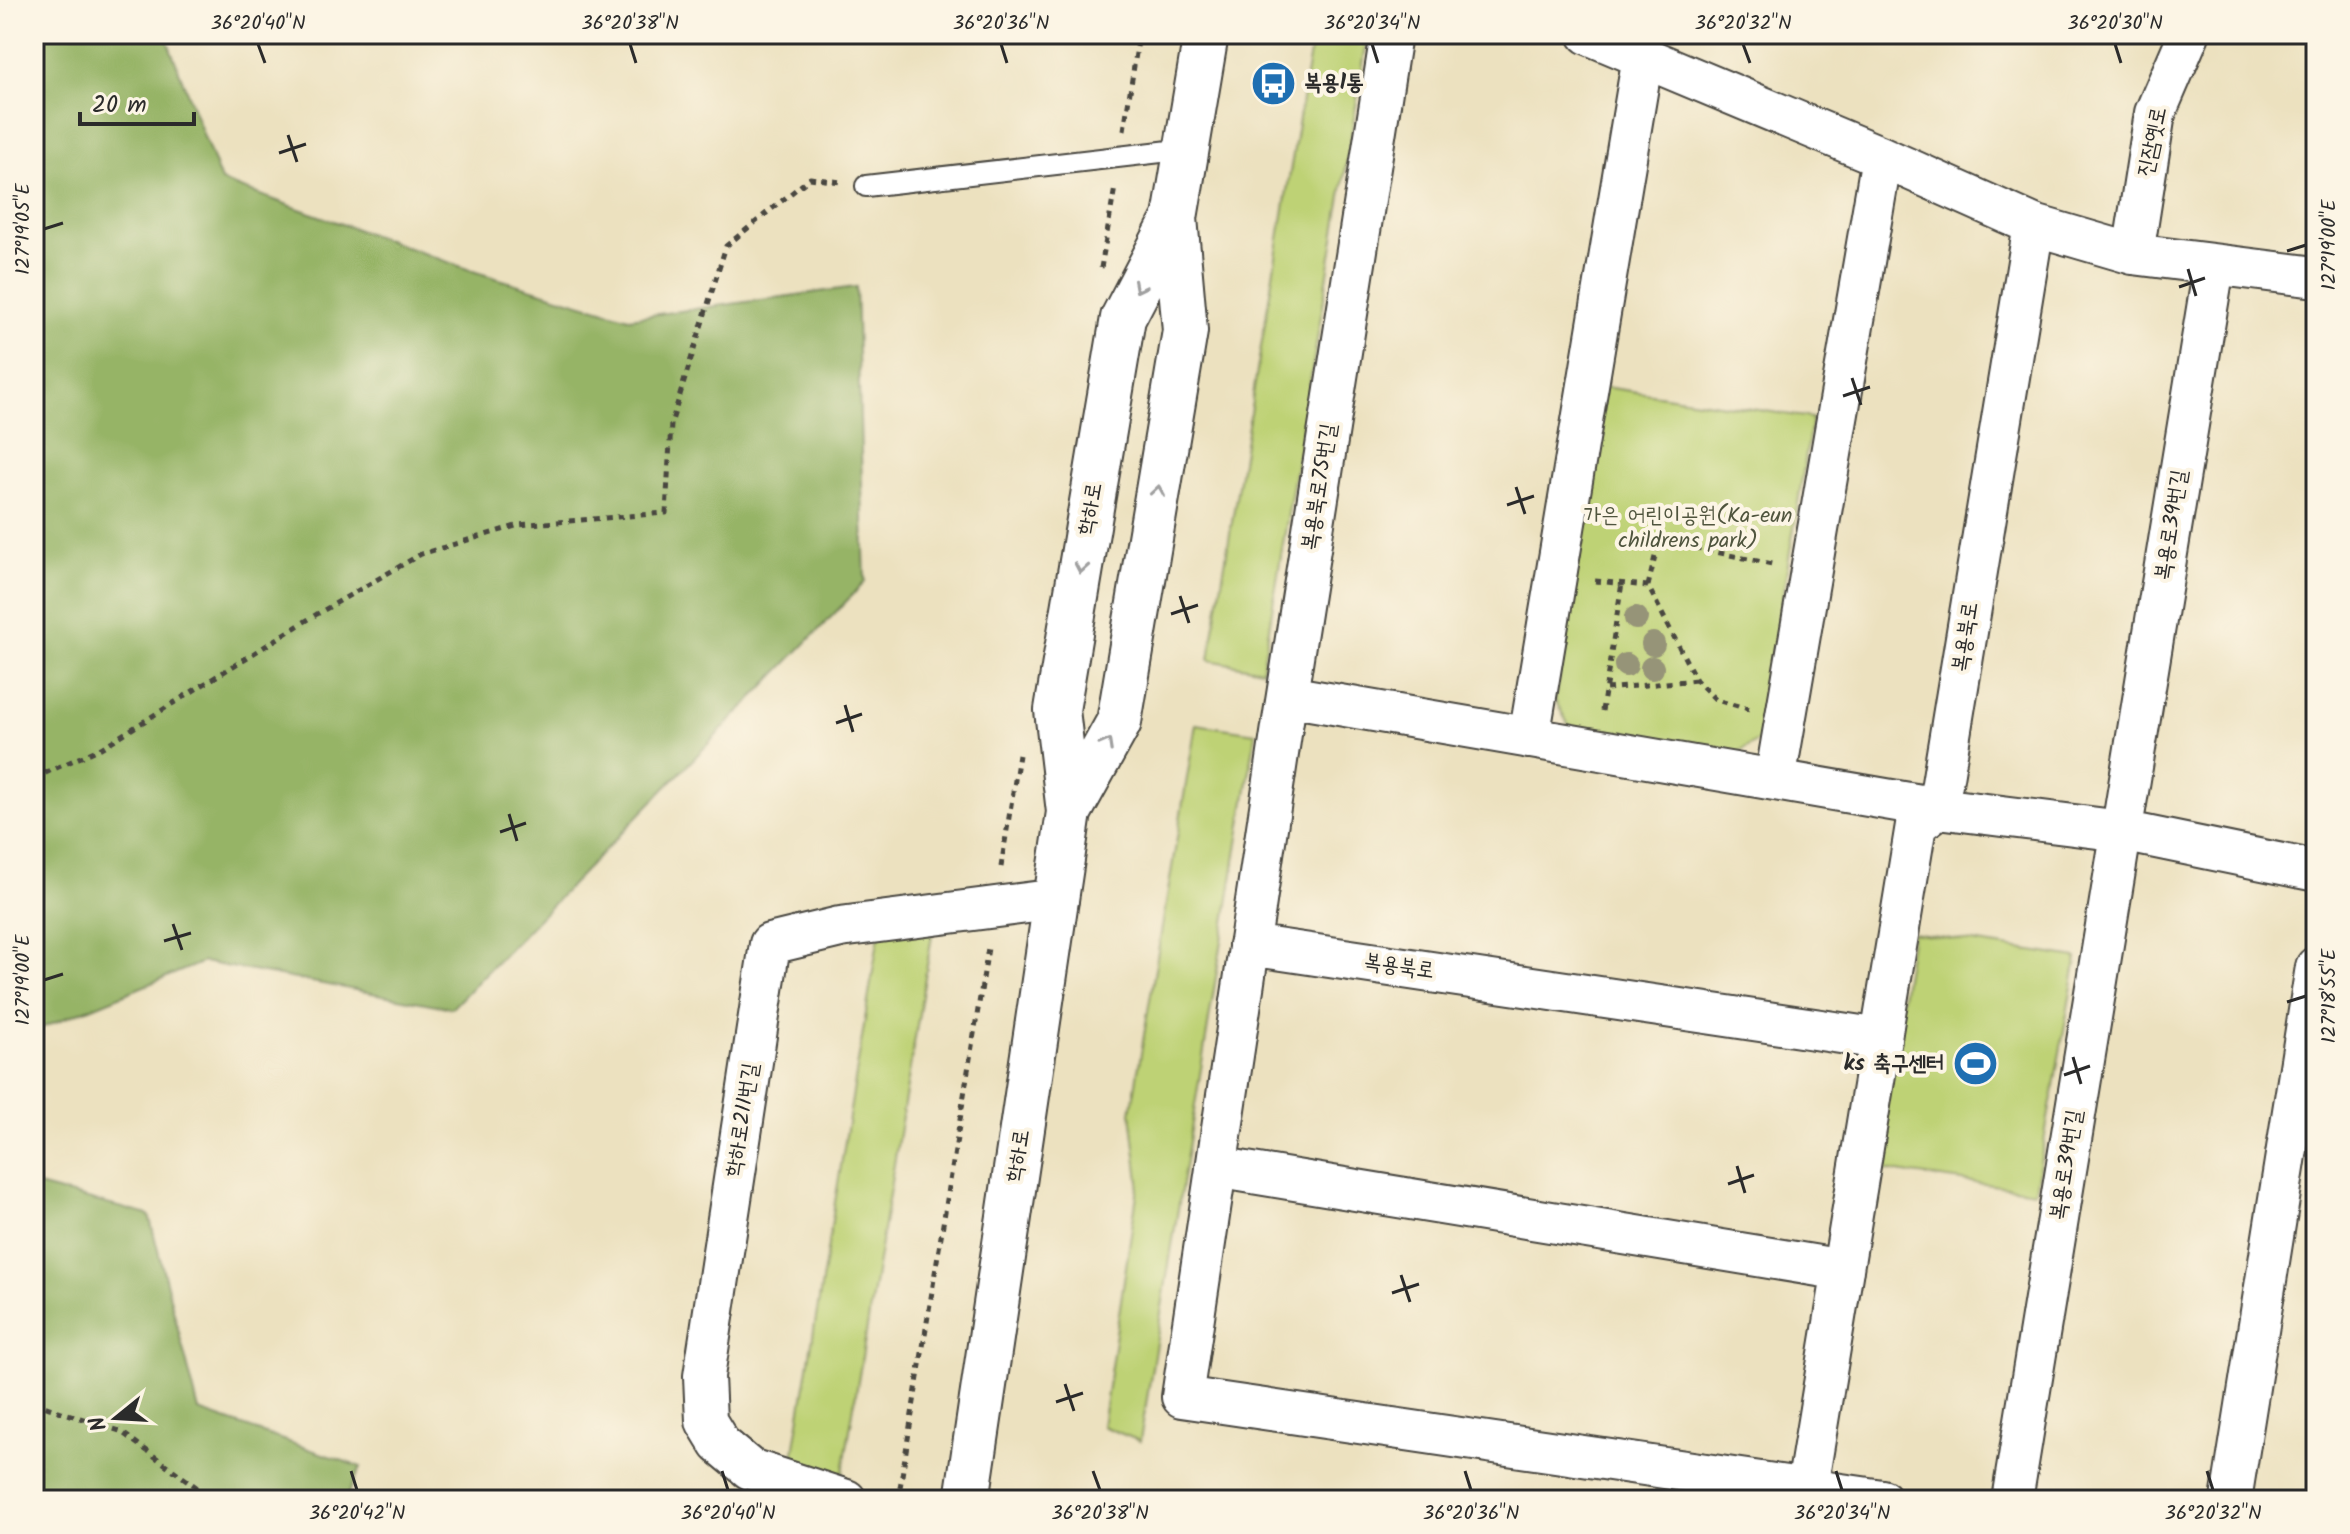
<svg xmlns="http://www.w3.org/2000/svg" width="2350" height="1534" font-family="Kalam,'Poor Story',sans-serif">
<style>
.green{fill:#bed275;stroke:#747e50;stroke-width:2}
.forest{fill:#96b466;stroke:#607048;stroke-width:2}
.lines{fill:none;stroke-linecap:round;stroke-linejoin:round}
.service-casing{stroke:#484641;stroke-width:24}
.minor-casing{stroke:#484641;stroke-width:44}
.tertiary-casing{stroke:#484641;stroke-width:48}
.path{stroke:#484641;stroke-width:5;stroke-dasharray:6 6;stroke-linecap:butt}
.service{stroke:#fff;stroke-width:20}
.minor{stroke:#fff;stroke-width:40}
.tertiary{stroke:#fff;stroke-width:44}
.tree{fill:#969478}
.oneway{stroke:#a0a0a0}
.ticks{fill:none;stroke:#2b2b2b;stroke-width:3}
.labels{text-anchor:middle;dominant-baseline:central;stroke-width:8;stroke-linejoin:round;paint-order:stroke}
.poi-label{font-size:22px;font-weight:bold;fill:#2b2b2b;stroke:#fcf5e5;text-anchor:start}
.street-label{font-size:22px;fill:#2b2b2b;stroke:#fcf5e5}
.park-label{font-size:22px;fill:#50553e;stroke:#fcf5e5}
.neatline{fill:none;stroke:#2b2b2b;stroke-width:3}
.ticks-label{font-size:20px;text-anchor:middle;fill:#2b2b2b}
</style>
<rect width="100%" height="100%" fill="#fcf5e5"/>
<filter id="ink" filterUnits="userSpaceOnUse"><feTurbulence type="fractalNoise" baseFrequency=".0125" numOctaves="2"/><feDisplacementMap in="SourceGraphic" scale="16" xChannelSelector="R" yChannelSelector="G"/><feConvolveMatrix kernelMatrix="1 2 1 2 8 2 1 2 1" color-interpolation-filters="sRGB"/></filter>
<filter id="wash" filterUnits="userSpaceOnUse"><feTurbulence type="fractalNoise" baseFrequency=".006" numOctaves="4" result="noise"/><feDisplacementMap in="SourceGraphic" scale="32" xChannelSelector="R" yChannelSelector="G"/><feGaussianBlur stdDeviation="1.8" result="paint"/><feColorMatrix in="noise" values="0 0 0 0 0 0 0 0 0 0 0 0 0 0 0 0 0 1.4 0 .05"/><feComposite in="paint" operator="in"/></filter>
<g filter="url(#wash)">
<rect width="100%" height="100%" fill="#ece1bf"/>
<path class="green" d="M1313,34h55l-106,636 -53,-10z
M1604,387l208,31 -53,322 -23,14 -165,-25 -16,-29z
M1196,724l60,9 -116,708 -38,-15 37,-245 -8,-68z
M881,922l52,7 -91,549 -49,-20z
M1912,933l165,25 -42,233 -160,-22z"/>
<path class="forest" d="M34,34h131l56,147 255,91 153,46 227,-31 9,295 -413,426 -249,-46 -169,69z
M34,1185l115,30 50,196 162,56 -16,33h-311z"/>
</g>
<g filter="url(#ink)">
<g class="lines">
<defs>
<path id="service" d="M866,186l321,-37"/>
<path id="minor" d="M1391,34l-109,693 -100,670 700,103
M1588,34l294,123 152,68 99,29 183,23
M2133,254l22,-141 34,-79
M1287,696l651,112 184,23 194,40
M1529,738l114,-682
M1775,780l107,-623
M1249,945l632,94
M1216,1167l627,103
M846,1500l-96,-31 -30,-25 -14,-23 -2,-45 66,-432 70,-17 218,-28
M1805,1500l111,-675 22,-17 96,-583
M2012,1500l202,-1234
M2231,1500l85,-533"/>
<path id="tertiary" d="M1069,812l50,-90 66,-391 -10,-113 31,-184
M967,1500l102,-688 -12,-102 66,-392 52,-100"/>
</defs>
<use href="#service" class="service-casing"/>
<use href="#minor" class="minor-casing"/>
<use href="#tertiary" class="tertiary-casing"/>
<path class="path" d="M1124,130l15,-96
M1101,268l14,-81
M1595,581l53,5 48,94 20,20 33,9
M1648,586l11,-46 113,24
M1606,689l90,-9
M1602,711l20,-128
M34,778l67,-30 216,-134 104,-60 98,-29 147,-12 5,-89 55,-178 84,-68 30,4
M1001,867l18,-112
M34,1403l86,28 94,69
M898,1500l90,-552"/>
<use href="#service" class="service"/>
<use href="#minor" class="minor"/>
<use href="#tertiary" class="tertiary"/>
</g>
<g class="tree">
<circle cx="1636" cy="618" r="12"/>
<circle cx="1653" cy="644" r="12"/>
<circle cx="1626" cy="665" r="12"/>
<circle cx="1652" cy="668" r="12"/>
</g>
<defs><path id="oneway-chevron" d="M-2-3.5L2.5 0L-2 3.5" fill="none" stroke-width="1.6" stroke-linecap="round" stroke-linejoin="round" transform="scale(2)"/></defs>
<g class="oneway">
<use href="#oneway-chevron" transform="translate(1139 287) rotate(117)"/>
<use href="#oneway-chevron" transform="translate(1158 491) rotate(-81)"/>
<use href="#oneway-chevron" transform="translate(1081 568) rotate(100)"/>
<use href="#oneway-chevron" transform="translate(1107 744) rotate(-61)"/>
</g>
</g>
<path class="ticks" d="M258,44l7,19M630,44l6,19M1001,44l6,19M1372,44l6,19M1743,44l7,19M2115,44l6,19M288,135l9,27M279,153l27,-9M44,229l19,-6M2287,251l19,-6M2188,269l8,27M2179,287l26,-9M1852,378l9,27M1843,396l27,-9M1516,487l9,27M1507,505l27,-9M1180,596l9,27M1171,614l27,-9M845,705l8,27M836,723l26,-9M509,814l8,27M500,832l26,-9M173,924l9,26M164,941l27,-8M44,980l19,-6M2287,1002l19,-6M2073,1057l8,27M2064,1075l26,-9M1737,1166l8,27M1728,1184l26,-9M1401,1275l9,27M1392,1293l27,-9M1065,1384l9,27M1056,1402l27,-9M351,1471l6,19M722,1471l6,19M1093,1471l7,19M1465,1471l6,19M1836,1471l6,19M2207,1471l6,19"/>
<defs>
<symbol id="bus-disc" viewBox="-11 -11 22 22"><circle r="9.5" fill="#1f6fb2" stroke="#fcf5e5"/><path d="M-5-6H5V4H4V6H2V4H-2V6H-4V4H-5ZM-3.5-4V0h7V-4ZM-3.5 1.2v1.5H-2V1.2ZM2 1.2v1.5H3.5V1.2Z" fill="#fff"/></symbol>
<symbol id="stadium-disc" viewBox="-11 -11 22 22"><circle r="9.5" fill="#1f6fb2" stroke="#fcf5e5"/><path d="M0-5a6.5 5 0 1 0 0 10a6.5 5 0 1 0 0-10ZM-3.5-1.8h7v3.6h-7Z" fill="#fff"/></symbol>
</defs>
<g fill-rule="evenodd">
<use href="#bus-disc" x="1248" y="58" width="51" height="51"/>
<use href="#stadium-disc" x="1950" y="1038" width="51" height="51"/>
</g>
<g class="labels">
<g class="poi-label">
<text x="1304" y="83">복용1통</text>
<text x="1944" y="1064" text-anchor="end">ks 축구센터</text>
</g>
<g class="street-label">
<text transform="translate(2153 142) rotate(-78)">진잠옛로</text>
<text transform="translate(1320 487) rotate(-81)">복용북로75번길</text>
<text transform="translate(1091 509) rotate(-80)">학하로</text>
<text transform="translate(2172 525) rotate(-81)">복용로39번길</text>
<text transform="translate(1966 637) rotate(-81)">복용북로</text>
<text transform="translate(1399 967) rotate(8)">복용북로</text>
<text transform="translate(743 1120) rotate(-81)">학하로211번길</text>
<text transform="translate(1019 1156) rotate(-81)">학하로</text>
<text transform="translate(2067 1165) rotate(-81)">복용로39번길</text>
</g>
<g class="park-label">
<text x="1688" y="516">가은 어린이공원(Ka-eun<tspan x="1688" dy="25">childrens park)</tspan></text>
</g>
</g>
<rect width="2350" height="1534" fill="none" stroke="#fcf5e5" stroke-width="88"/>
<g transform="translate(116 1418) rotate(252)" stroke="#fcf5e5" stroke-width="6" paint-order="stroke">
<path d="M0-6L14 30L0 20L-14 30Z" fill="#2b2b2b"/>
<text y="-12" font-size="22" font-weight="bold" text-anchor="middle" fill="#2b2b2b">N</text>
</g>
<path d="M80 112v12h114v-12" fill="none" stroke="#2b2b2b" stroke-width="4"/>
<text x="92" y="112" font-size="24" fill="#2b2b2b" stroke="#fcf5e5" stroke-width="6" paint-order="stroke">20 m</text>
<rect x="44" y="44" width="2262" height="1446" class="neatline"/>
<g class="ticks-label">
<text x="258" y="29">36°20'40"N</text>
<text x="630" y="29">36°20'38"N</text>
<text x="1001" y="29">36°20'36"N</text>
<text x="1372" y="29">36°20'34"N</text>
<text x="1743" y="29">36°20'32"N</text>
<text x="2115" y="29">36°20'30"N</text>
<text transform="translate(22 229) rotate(-90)" y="7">127°19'05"E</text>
<text transform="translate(2328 245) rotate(-90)" y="7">127°19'00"E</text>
<text transform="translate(22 980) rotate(-90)" y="7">127°19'00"E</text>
<text transform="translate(2328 996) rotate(-90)" y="7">127°18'55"E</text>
<text x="357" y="1519">36°20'42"N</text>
<text x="728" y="1519">36°20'40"N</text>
<text x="1100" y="1519">36°20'38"N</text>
<text x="1471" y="1519">36°20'36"N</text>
<text x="1842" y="1519">36°20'34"N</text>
<text x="2213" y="1519">36°20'32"N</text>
</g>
</svg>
